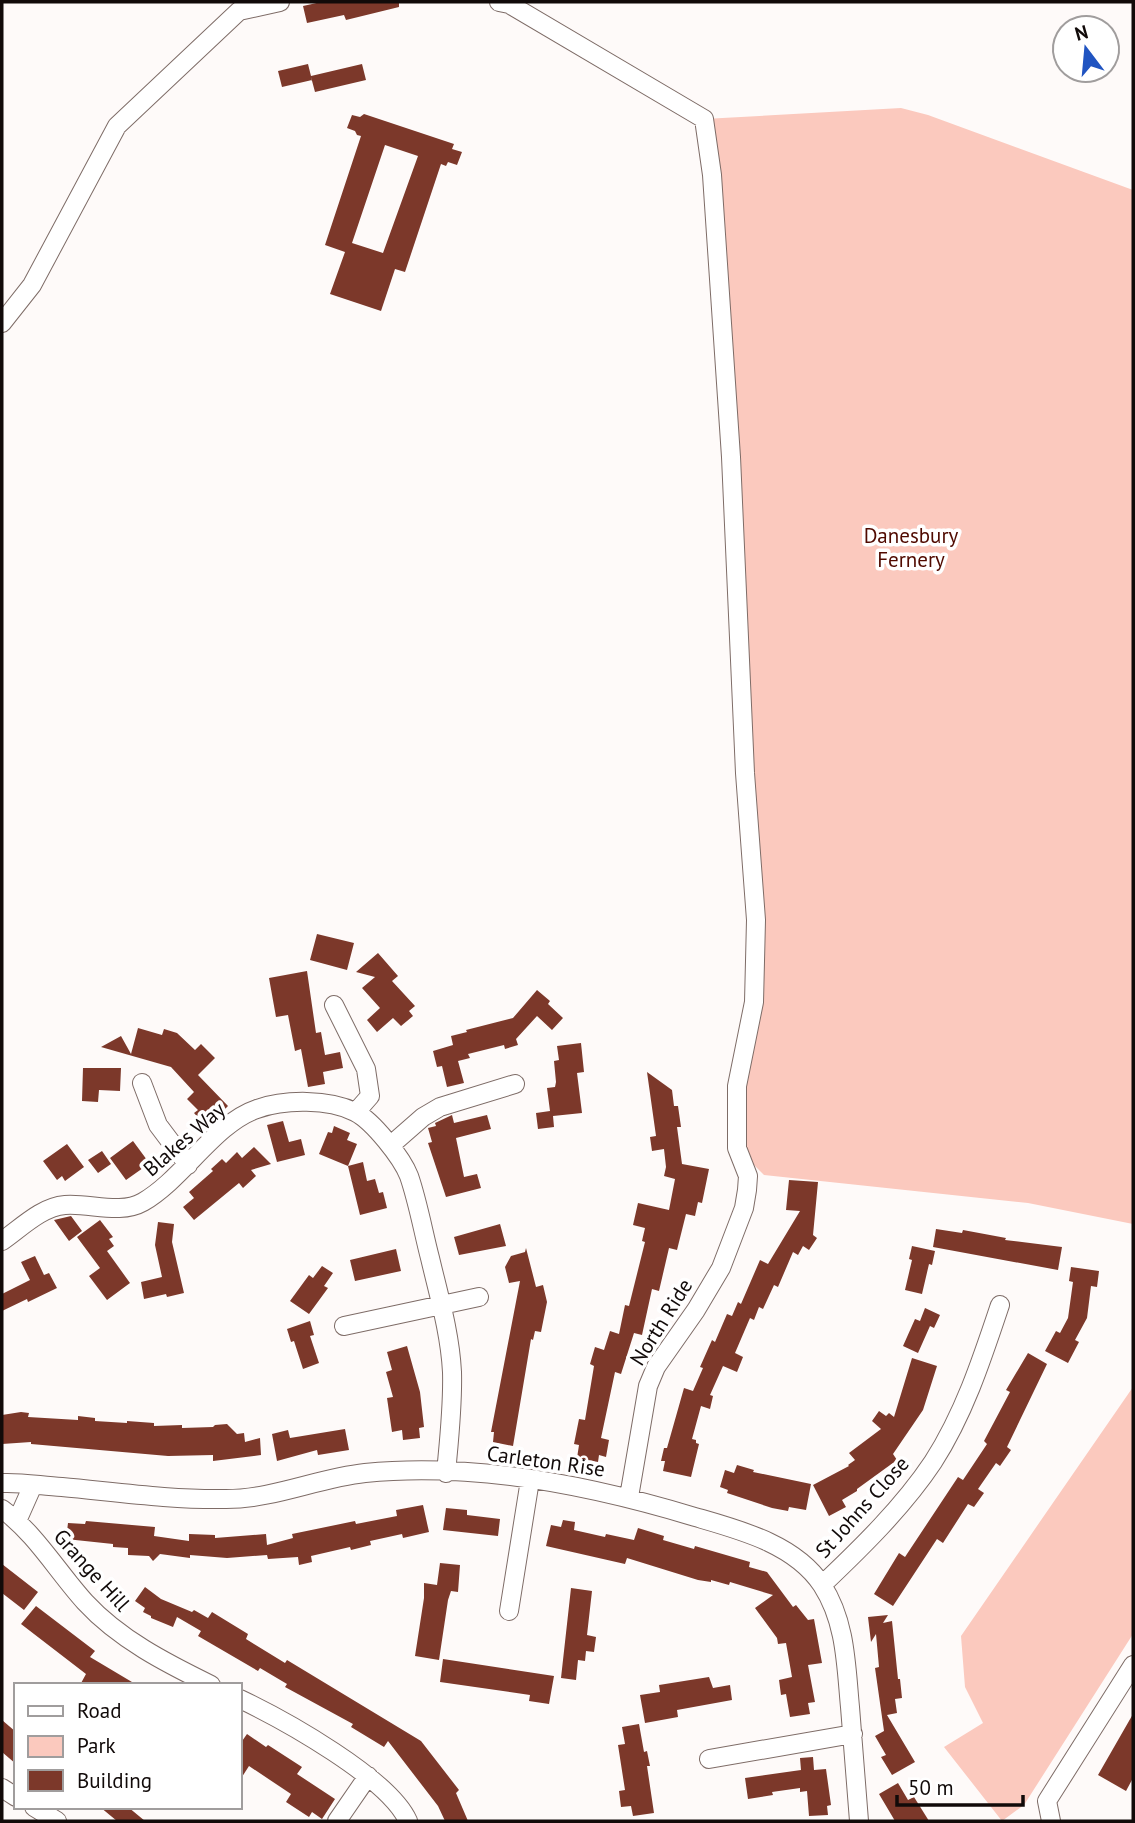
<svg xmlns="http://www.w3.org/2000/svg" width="1135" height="1823" font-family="'PT Sans',sans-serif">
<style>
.green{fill:#fbc9be}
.building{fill:#7c382a;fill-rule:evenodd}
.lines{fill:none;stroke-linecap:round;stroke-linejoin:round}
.street-casing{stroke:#7e6c67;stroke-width:20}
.street{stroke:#fff;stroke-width:18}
.labels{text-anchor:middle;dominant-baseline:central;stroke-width:7;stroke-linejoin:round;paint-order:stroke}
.park-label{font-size:21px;fill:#500a00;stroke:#fff}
.street-label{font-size:21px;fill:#110a09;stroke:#fff}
</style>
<rect width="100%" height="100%" fill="#fefaf9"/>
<path class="green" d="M901,108l27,7 205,75v1034l-105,-21 -264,-28 -27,-27 17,-146 -50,-883z
M1133,1387v247l-109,171 -22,16 -58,-74 39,-24 -18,-36 -4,-51z"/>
<path class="building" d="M321,2h78v5l-53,13 -2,-5 -37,8 -4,-17z
M308,64l3,12 51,-12 4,16 -51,12 -4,-15 1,3 -30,7 -4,-16z
M364,114l90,30 -2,5 10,3 -5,13 -9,-3 -2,4 -5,-2 -36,108 -10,-3 -14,42 -51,-17 15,-42 -20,-7 36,-109 -4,-1 -2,-4 -8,-3 5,-13 8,2zM385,145l33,11 -35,97 -31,-10z
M317,934l37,9 -7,27 -37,-10z
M378,953l20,23 -6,5 23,25 -6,5 4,5 -12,10 -8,-8 -16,14 -10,-12 13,-12 -18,-20 13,-11 -19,-5z
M307,971l9,62 5,-1 4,23 15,-3 3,16 -20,4 2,12 -17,3 -7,-38 -6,2 -7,-36 -12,2 -7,-39z
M537,990l13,11 -2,3 15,14 -11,12 -15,-14 -21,23 2,6 -13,4 -1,-4 -36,9 2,4 -12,3 6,22 -17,4 -5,-21 -5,1 -4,-16 20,-6 -2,-9 16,-4 -1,-2 47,-12z
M138,1028l24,7 2,-6 13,4 18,17 6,-6 14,14 -17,17 30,31 -14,14 -3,-3 -7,7 -10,-11 4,-3 -11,-11 7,-7 -23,-25 -70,-20 20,-11 10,18z
M581,1043l3,29 -7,1 5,40 -29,3 1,11 -16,2 -2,-16 14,-2 -3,-23 8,-1 1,-5 -2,-21 5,-1 -2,-14z
M83,1068h38l-1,23 -21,-1 -1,12 -16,-1z
M647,1072l25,18 2,16h4l3,21h-4l5,37 27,5 -7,34 -4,-1 -3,14 -9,-2 -9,36 -8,-2 -10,43 -7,-2 -10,46 -8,-2 -13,41 -6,-2 -14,66 8,2 -3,17 -7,-2 -1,7 -21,-4 2,-13 -5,-1 5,-25 6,1 9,-54 -4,-2 5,-17 9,3 6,-19 9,3 6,-29 4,1 16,-64 -3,-1 3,-13 -12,-3 5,-22 31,7 6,-31 -11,-3 2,-9 -2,-18 -12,2 -2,-14 6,-1z
M452,1115l2,8 33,-8 4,14 -35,9 8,39 13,-3 4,14 -35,9 -18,-54 4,-1 -4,-14 8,-2 -1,-3z
M283,1121l6,21 12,-3 4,16 -28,7 -10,-37z
M334,1126l16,7 -3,7 10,4 -9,22 15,-4 4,19 8,-2 4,14 4,-1 4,16 -27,7 -12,-49 -29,-12 9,-22 4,1z
M133,1141l14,19 -6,5 2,3 -17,12 -16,-22z
M67,1144l17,23 -19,14 -3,-5 -5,4 -14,-19z
M254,1147l17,17 -20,6 5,6 -13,12 -4,-5 -45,37 -11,-13 11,-9 -5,-6 24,-21 -2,-2 11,-10 4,4 11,-11 5,6z
M102,1151l9,13 -13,9 -10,-13z
M789,1180l29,2 -5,53 4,3 -8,12 -6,-4 -5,9 -5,-3 -15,35 -4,-2 -11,24 -4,-2 -5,13 -4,-2 -15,35 8,4 -6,15 -14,-6 -13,29 3,1 -3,13 -9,-3 -9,33 4,1v3l3,1 -8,33 -28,-6 2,-10h-4l3,-13h3l17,-60 9,3 10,-23 -3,-1 12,-27 3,2 12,-28 5,2 6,-14 3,2 19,-44 8,4 32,-53 -14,-1z
M71,1216l11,15 -13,10 -15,-21z
M100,1220l13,17 -4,2 5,7 -7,5 23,32 -23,17 -18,-24 11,-8 -23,-31z
M158,1222l16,2 -2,18 12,51 -17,4 -1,-3 -22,5 -3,-17 21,-5 -7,-32z
M500,1224l6,22 -47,9 -5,-18z
M936,1229l26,4 1,-3 43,8 -1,2 57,7 -4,23 -125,-23z
M912,1246l23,5 -3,14 -3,-1 -7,30 -17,-4 7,-30 -3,-1z
M526,1248l10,39 7,-2 4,17 -6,30 -6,-1 -2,9 -2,-1 -18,107 -20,-4 1,-10h-3l29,-151 -11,2 -4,-16 6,-11 14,-4z
M396,1249l5,22 -46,10 -5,-21z
M35,1256l9,19 5,-2 8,15 -29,14 -1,-3 -25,12v-17l28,-14 -9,-18z
M322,1266l11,7 -9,13 4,2 -19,26 -19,-13 19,-26 4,3z
M1071,1267l28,4 -2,16 -6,-1 -4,32 -12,22 4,2 -11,21 -23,-12 11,-20 4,2 8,-15 5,-36 -4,-1z
M925,1308l15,7 -6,13 -4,-2 -12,27 -15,-7 12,-27 5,2z
M310,1321l4,14 -4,1 9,27 -16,6 -9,-28 -3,1 -4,-13z
M407,1346l13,46 4,35 -5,1 1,10 -17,2 -1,-10 -10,2 -5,-34 6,-1 -7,-25 6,-2 -5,-18z
M1028,1353l19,11 -40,83 4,3 -11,16 -4,-3 -18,26 6,4 -10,14 -6,-3 -25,39 -6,-4 -44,67 -19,-12 25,-41 6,4 53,-80 5,3 24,-36 -3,-3 26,-49 -4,-2z
M912,1358l25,8 -14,44 -30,44 4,6 -40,29v2l-15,9 4,7 -17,9 -16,-31 36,-19 -1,-1 7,-5 -6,-7 32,-24 -9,-8 7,-10 7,5 3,-3 5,4z
M21,1412l8,1 -1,4 50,3v-4l17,2v3l32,2v-2l27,2v3l28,-1v3l31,-1 2,-2 12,-1 10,10 7,-1 1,9 15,-4 1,17 -48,6v-6l-45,1 -137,-12v-2l-29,2v-29z
M345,1429l4,21 -31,5 -1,-5 -40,11 -5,-27 16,-4 2,8z
M737,1465l17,5 -1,2 58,12 -5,26 -17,-3 -1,4 -16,-3 -45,-15 1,-3 -8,-3 5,-17 9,3z
M423,1505l6,27 -26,6 -1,-4 -32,7 1,4 -20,5 -1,-3 -39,9 1,6 -13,3 -1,-8 -30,2 -1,-4 -40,3 -37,-3v3l-30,-4 -7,7 -4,-5 -21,-1v-7l-15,-1v-3l-47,-5 2,-16 17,1 1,-3 69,6 -1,9 35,5v-7l26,1v3l51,-4 1,11 26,-7 -1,-4 63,-13 1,3 41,-8 -1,-6z
M446,1508l21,2v5l33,4 -2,17 -55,-6z
M563,1520l12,2 -1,8 31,7 1,-3 28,6 4,-12 26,8 -1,4 31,9 1,-3 55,16 -1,5 18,5 26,35 3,-2 12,15 6,-1 8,44 -14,2 7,37 -7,1 2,11 -20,3 -4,-23 -5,1 -2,-15 13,-3 -6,-34 -8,1 -1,-6 -22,-30 18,-13 -43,-13 -1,3 -18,-5v2l-13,-2 -71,-22 -2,6 -79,-18 5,-21 10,2z
M440,1563l20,2 -2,27 -7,-1 -3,9 -9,60 -24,-4 9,-58v-15l13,2z
M2,1564l36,28 -14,18 -22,-17z
M145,1587l16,12 31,13 2,-2 14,8 4,-6 36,22 -2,5 39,24 2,-3 134,81 38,49 -3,3 12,28h-23l-7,-15 -50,-65 -4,6 -33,-20 2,-3 -68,-37 2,-3 -27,-16 -2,3 -60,-35 3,-5 -24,-14 -4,10 -22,-9v-2l-8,-4 2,-4 -10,-7z
M571,1588l21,3 -5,44 9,2 -2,15 -8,-1 -1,10 -7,-1 -2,20 -15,-2z
M36,1606l59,45 -5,6 47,28h-57l6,-11 -65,-50z
M888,1615l-5,8 9,-2 6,58h2l2,19 -7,1 2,14 -10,2 28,47 -23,13 -11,-18 5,-2 -11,-19 9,-5 -9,-63 4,-1 -3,-33 -5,8 -3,-25z
M443,1659l111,17 -5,28 -20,-3 1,-6 -90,-13z
M709,1677l4,11 17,-3 2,15 -55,10 1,7 -33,6 -5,-28 20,-3 -1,-7z
M1133,1714v64l-7,13 -28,-16z
M2,1720l14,12v32l-14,-12z
M639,1724l5,28 3,-1 3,15h-3l7,47 -21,3 -2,-10 -10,1 -2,-16 6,-1 -7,-45 7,-1 -3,-17z
M247,1734l19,13 2,-2 34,22 -5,7 38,25 -13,20 -10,-7 -3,5 -23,-15 5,-8 -42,-28 -9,14v-36z
M813,1757l1,13 12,-1 5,36 -4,1 1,9 -19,1 -2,-25 -7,1v-4l-28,4 1,3 -25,4 -3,-21 56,-8 -1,-12z
M898,1783l10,17 6,-3 15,24h-34l-16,-27z
M100,1807h28l17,14h-28z"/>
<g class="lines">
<defs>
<path id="street" d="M499,2l10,2 195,115 8,56 19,282 14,316 11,147 -2,82 -17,84v62l11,28 -1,14 -3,18 -23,60 -25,42 -40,57 -8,19 -19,111
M2,323l30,-38 85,-159 122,-115 41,-9
M334,1005l32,64 4,27 -14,16
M142,1083l16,42 30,40
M391,1145l32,-28 17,-10 75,-23
M2,1241c19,-13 39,-34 63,-36 26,-2 55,10 78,-3 40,-23 72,-79 114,-93 28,-10 72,-10 98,3 18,9 47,46 54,64 9,26 14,55 21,82 9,38 20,75 22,114 1,34 -3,68 -6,101
M344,1326l135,-29
M2,1483c20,-1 40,3 60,4 54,5 109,13 164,12 48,0 92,-21 139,-26 107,-11 228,13 330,44 45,13 100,27 127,68 24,37 24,80 28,122 3,38 6,76 9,114
M2,1509c34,25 55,62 83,93 34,37 81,61 126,83
M17,1521l16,-36
M822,1585c39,-37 81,-78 111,-123 31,-48 49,-103 67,-157
M509,1611l21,-131
M240,1699c44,21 149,79 168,122
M709,1759l144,-25
M2,1788l14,9
M34,1807l23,14
M337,1821l31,-45
M1051,1821l-4,-20 86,-136"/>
</defs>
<use href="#street" class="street-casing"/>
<use href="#street" class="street"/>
</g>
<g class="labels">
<g class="park-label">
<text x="911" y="535">Danesbury<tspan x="911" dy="24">Fernery</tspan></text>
</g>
<g class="street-label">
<text transform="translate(184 1139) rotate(-41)">Blakes Way</text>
<text transform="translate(661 1322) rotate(-58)">North Ride</text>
<text transform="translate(546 1461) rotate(8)">Carleton Rise</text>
<text transform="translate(862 1507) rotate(-48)">St Johns Close</text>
<text transform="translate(92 1570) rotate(48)">Grange Hill</text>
</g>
</g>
<rect width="1135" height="1823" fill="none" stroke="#110a09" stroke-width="7"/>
<rect x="14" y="1683" width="228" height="126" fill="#ffffff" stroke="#a09d9d" stroke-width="2"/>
<rect x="28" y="1706" width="35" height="10" fill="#ffffff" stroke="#a09d9d" stroke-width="2"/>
<text x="77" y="1718" font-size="21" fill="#110a09">Road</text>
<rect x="28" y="1736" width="35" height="21" fill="#fbc9be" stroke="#a09d9d" stroke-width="2"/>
<text x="77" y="1753" font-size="21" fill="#110a09">Park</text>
<rect x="28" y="1770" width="35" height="21" fill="#7c382a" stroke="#a09d9d" stroke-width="2"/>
<text x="77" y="1788" font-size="21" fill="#110a09">Building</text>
<g transform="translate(1086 49) rotate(344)"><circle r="33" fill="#ffffff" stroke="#a09d9d" stroke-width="2"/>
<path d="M0-5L12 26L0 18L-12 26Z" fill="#2054c1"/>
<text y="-10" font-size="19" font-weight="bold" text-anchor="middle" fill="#110a09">N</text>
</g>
<path d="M897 1795v10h126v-10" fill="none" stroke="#110a09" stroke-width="3.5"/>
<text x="908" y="1795" font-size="21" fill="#110a09" stroke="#ffffff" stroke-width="5" paint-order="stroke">50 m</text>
</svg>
